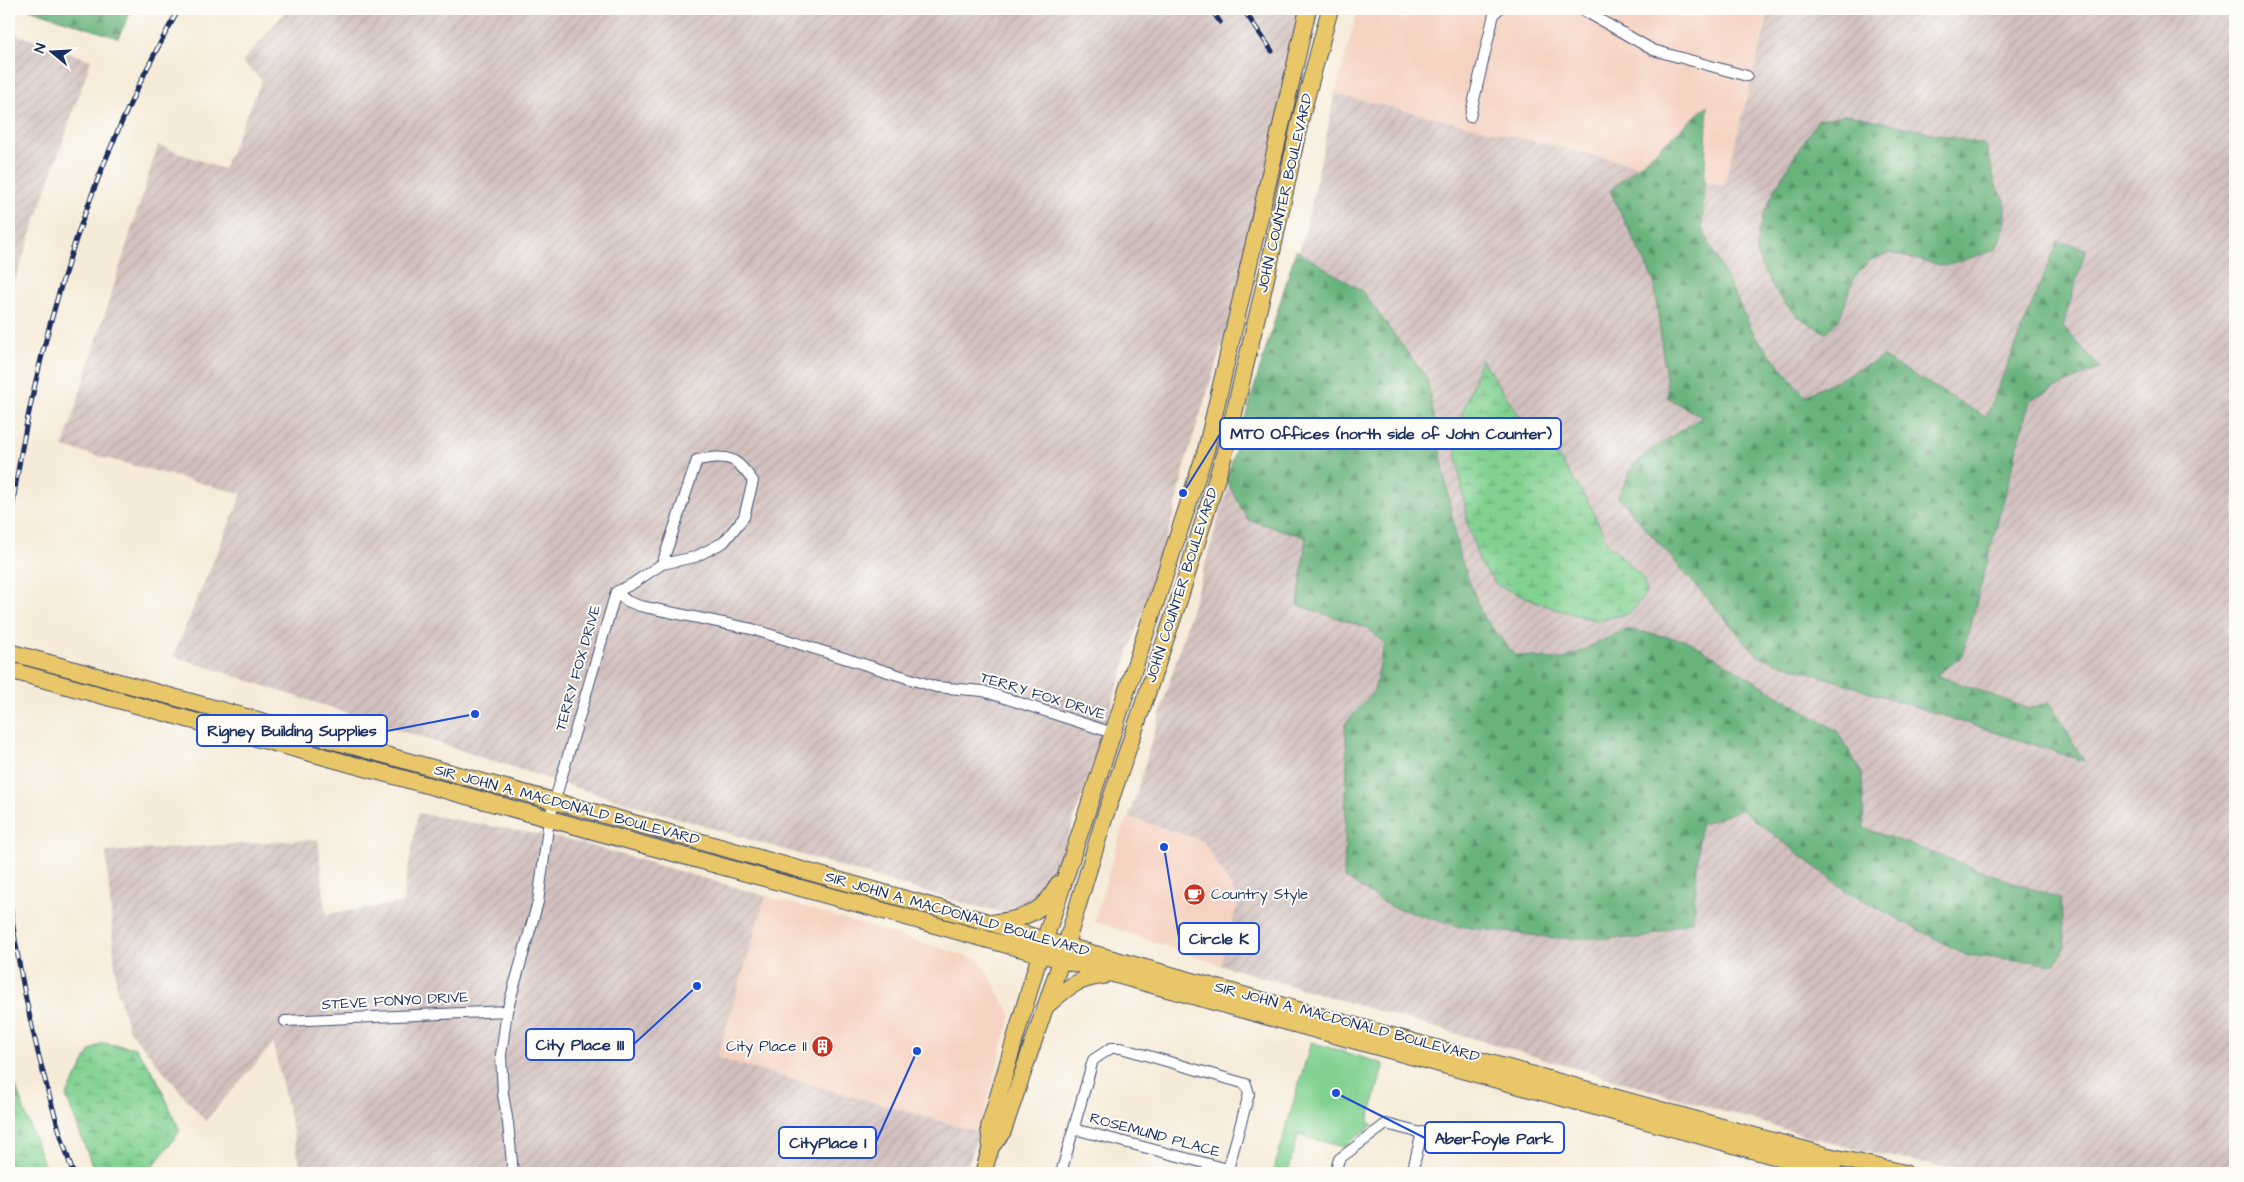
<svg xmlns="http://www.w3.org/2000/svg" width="2244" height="1182" font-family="'Architects Daughter',sans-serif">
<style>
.built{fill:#f5d3c2}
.industrial{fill:url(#industrial-furrows)}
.green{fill:#81d191;stroke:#4e8078}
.forest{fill:url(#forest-firs);stroke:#42716c}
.wetland{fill:url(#wetland-marsh);stroke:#4e8078}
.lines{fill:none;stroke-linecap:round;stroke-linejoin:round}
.minor-casing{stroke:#3c4b70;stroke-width:12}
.primary-casing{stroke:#3c4b70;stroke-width:18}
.minor{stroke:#fff;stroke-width:10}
.primary{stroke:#e9c769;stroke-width:16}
.rail-casing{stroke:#1b2f5e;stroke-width:5}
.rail{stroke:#fdfcf7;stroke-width:3;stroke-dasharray:9;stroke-linecap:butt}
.labels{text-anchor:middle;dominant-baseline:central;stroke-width:4;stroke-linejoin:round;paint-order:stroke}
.street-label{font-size:15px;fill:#1b2f5e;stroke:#fdfcf7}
.poi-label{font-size:15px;fill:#1b2f5e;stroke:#fdfcf7;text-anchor:start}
.leader{fill:none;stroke:#1d4ed8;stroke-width:2}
.callout-dot{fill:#1d4ed8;stroke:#fdfcf7;stroke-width:2}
.callout{fill:#fdfcf7;stroke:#1d4ed8;stroke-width:2}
.callout-label{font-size:16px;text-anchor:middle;font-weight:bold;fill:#1b2f5e}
</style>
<defs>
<pattern id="industrial-furrows" width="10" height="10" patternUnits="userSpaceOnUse" patternTransform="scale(1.25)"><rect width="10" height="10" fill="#d1c0bd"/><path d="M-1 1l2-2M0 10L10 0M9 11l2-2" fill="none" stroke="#b3a5a5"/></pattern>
<pattern id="forest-firs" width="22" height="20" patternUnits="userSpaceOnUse" patternTransform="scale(1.25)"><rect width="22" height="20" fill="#68b37b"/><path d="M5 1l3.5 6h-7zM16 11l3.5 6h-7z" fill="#559268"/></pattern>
<pattern id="wetland-marsh" width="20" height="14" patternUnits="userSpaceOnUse" patternTransform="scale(1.25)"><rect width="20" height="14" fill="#81d191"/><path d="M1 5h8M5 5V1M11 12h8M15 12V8" fill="none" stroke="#69aa7a"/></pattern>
</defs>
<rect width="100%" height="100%" fill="#fdfcf7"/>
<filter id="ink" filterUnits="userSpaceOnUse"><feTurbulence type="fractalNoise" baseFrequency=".02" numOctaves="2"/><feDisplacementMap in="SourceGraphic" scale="10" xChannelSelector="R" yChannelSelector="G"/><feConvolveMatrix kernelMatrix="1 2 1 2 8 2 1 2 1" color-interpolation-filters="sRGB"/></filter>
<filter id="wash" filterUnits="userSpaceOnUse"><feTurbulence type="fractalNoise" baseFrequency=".0096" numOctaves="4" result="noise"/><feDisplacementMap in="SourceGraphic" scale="20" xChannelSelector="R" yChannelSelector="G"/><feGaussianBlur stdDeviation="1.12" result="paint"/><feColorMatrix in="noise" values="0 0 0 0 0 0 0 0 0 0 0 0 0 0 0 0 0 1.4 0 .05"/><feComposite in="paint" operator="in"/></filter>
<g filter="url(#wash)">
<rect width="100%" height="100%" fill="#f6ebd8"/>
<path class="built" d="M1358,9h412l-46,178 -389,-93z
M1129,817l74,24 36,59 -19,65 -126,-44 28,-93z
M766,896l214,64 31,55 -32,117 -262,-74z"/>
<path class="industrial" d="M288,9h1021l-32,160 -90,288 -13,58 -106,323 -22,49 -21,21 -22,4 -37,-8 -399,-119 -394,-129 69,-162 -179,-47 95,-302 65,24 39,-89 -20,-18z
M1770,9h465v1164h-266l-123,-26 -626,-182 19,-65 -36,-59 -74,-24 177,-589 29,-134 389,92z
M9,32l82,28 -82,238z
M418,813l152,27 196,56 -49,162 262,74 -14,41h-663l-29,-129 -68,77 -76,-91 -12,-39 -11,-139 212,-13 8,75 76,-11z"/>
<path class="green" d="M1311,1042l73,22 -16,58 5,3 -30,22 -45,-12 -10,38h-15z"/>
<path class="forest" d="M29,9h103l-14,29z
M1708,105l-6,123 53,108 50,60 78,-39 103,60 72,-176 28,8 -23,77 37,42 -70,32 -68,257 -26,18 94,34 20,-7 34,59 -326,-105 -140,-159 16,-33 30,-23 38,-24 -34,-19 -14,-117 -44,-90z
M1848,114l138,31 11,44 8,10v27l-9,24 -52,16 -54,-13 -21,8 -15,17 -15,42 -13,13c-11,-7 -26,-13 -35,-23 -11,-10 -33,-45 -34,-59 -2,-41 40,-98 61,-131z
M1296,250l66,41 65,88 32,175 24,63 32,38 47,5 64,-31 63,12 148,90 25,42 2,55 196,71 5,47 -9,18 -90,-9 -118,-63 -106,-82 -42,15 -7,95 -50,18h-89l-97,-12 -68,-20 -45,-29 3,-119 -2,-34 29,-33 11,-48 -18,-15 -69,-23 8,-68 -58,-17 -22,-40z"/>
<path class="wetland" d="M1481,359l37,55 44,48 28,43 17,37 35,35 5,14 -15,21 -33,9 -44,-12 -58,-24 -17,-22 -12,-38 -14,-87z
M102,1043l34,5 20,29 24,54 -32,42h-53l-29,-77 25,-46z
M9,1065l4,14 34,94h-38z"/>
</g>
<g filter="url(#ink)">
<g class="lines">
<defs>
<path id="minor" d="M1581,9l72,41 94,26
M1470,117l24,-103 5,-5
M616,592l11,9 13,5 112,23 184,58 47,4 130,42
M616,592l16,-8 30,-20 35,-104c31,-5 37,-5 56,21l-9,36 -20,25 -29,15 -33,7
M285,1021l222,-10
M1074,1129l154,40
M513,1173l-5,-50 -5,-29 -2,-39 6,-44 31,-109 11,-82 67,-228
M1061,1173l32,-113 18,-12h10l125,36 3,10 -22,79
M1335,1173l4,-14 47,-35 74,19
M1412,1173l10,-41"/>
<path id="primary" d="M9,652l643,176 336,94 56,18 780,215 81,18
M9,670l1826,503
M996,922c27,-2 50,-11 62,-38
M1045,1007c21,-18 30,-28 58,-31
M991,1147l-2,-20 51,-173 166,-504 102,-441
M983,1173l8,-26 12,-16 58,-170 43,-142 75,-219 45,-145 45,-189 31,-145 30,-112"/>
</defs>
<use href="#minor" class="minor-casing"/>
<use href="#primary" class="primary-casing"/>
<use href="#minor" class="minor"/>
<use href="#primary" class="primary"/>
<defs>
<path id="rail" d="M1211,9l9,13
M1243,9l29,42
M9,532c23,-182 79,-364 170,-523
M9,897c12,94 34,187 64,276"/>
</defs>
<use href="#rail" class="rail-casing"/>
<use href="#rail" class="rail"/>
</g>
</g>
<defs>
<symbol id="cafe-disc" viewBox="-11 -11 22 22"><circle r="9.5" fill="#c8321e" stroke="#fdfcf7"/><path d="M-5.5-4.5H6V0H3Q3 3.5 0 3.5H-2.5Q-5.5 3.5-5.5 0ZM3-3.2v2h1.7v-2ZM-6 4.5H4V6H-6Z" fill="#fff"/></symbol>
<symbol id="building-disc" viewBox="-11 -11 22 22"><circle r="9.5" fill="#c8321e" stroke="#fdfcf7"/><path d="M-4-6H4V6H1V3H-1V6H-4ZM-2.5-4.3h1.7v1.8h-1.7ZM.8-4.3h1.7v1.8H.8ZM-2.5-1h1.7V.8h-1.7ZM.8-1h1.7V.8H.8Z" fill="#fff"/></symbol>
</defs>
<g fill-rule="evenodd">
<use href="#cafe-disc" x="1182" y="882" width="25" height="25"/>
<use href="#building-disc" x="810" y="1034" width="25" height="25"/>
</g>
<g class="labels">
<g class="street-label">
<text transform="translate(1285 193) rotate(-77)">JOHN COUNTER BOULEVARD</text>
<text transform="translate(1182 585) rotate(-72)">JOHN COUNTER BOULEVARD</text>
<text transform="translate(578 668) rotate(-74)">TERRY FOX DRIVE</text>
<text transform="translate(1043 696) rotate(17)">TERRY FOX DRIVE</text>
<text transform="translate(567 805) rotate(15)">SIR JOHN A. MACDONALD BOULEVARD</text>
<text transform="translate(957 914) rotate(16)">SIR JOHN A. MACDONALD BOULEVARD</text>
<text transform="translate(395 1001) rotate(-3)">STEVE FONYO DRIVE</text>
<text transform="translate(1347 1022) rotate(15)">SIR JOHN A. MACDONALD BOULEVARD</text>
<text transform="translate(1155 1135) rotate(15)">ROSEMUND PLACE</text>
</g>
<g class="poi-label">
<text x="1211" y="894">Country Style</text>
<text x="807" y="1046" text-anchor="end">City Place II</text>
</g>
</g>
<path class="leader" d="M1183 493L1220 434M475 714L387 731M1164 847L1179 938M697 986L634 1044M1336 1093L1425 1138M917 1051L876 1142"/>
<g class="callout-dot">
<circle cx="1183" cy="493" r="5"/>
<circle cx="475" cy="714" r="5"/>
<circle cx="1164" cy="847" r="5"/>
<circle cx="697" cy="986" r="5"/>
<circle cx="1336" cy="1093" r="5"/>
<circle cx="917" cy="1051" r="5"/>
</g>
<g class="callout">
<rect x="1220" y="418" width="341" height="31" rx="5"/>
<rect x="197" y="715" width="190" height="31" rx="5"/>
<rect x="1179" y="923" width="80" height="31" rx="5"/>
<rect x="526" y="1029" width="108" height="31" rx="5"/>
<rect x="1425" y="1122" width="139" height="31" rx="5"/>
<rect x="779" y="1127" width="97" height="31" rx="5"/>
</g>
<g class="callout-label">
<text x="1391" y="439">MTO Offices (north side of John Counter)</text>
<text x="292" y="736">Rigney Building Supplies</text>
<text x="1219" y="944">Circle K</text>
<text x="580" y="1050">City Place III</text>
<text x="1494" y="1144">Aberfoyle Park</text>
<text x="828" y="1148">CityPlace I</text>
</g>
<rect width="2244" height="1182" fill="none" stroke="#fdfcf7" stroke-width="30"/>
<g transform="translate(52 52) rotate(288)" stroke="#fdfcf7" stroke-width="4" paint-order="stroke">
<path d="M0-4L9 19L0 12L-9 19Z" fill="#1b2f5e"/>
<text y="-8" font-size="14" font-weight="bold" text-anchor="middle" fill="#1b2f5e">N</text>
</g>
</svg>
